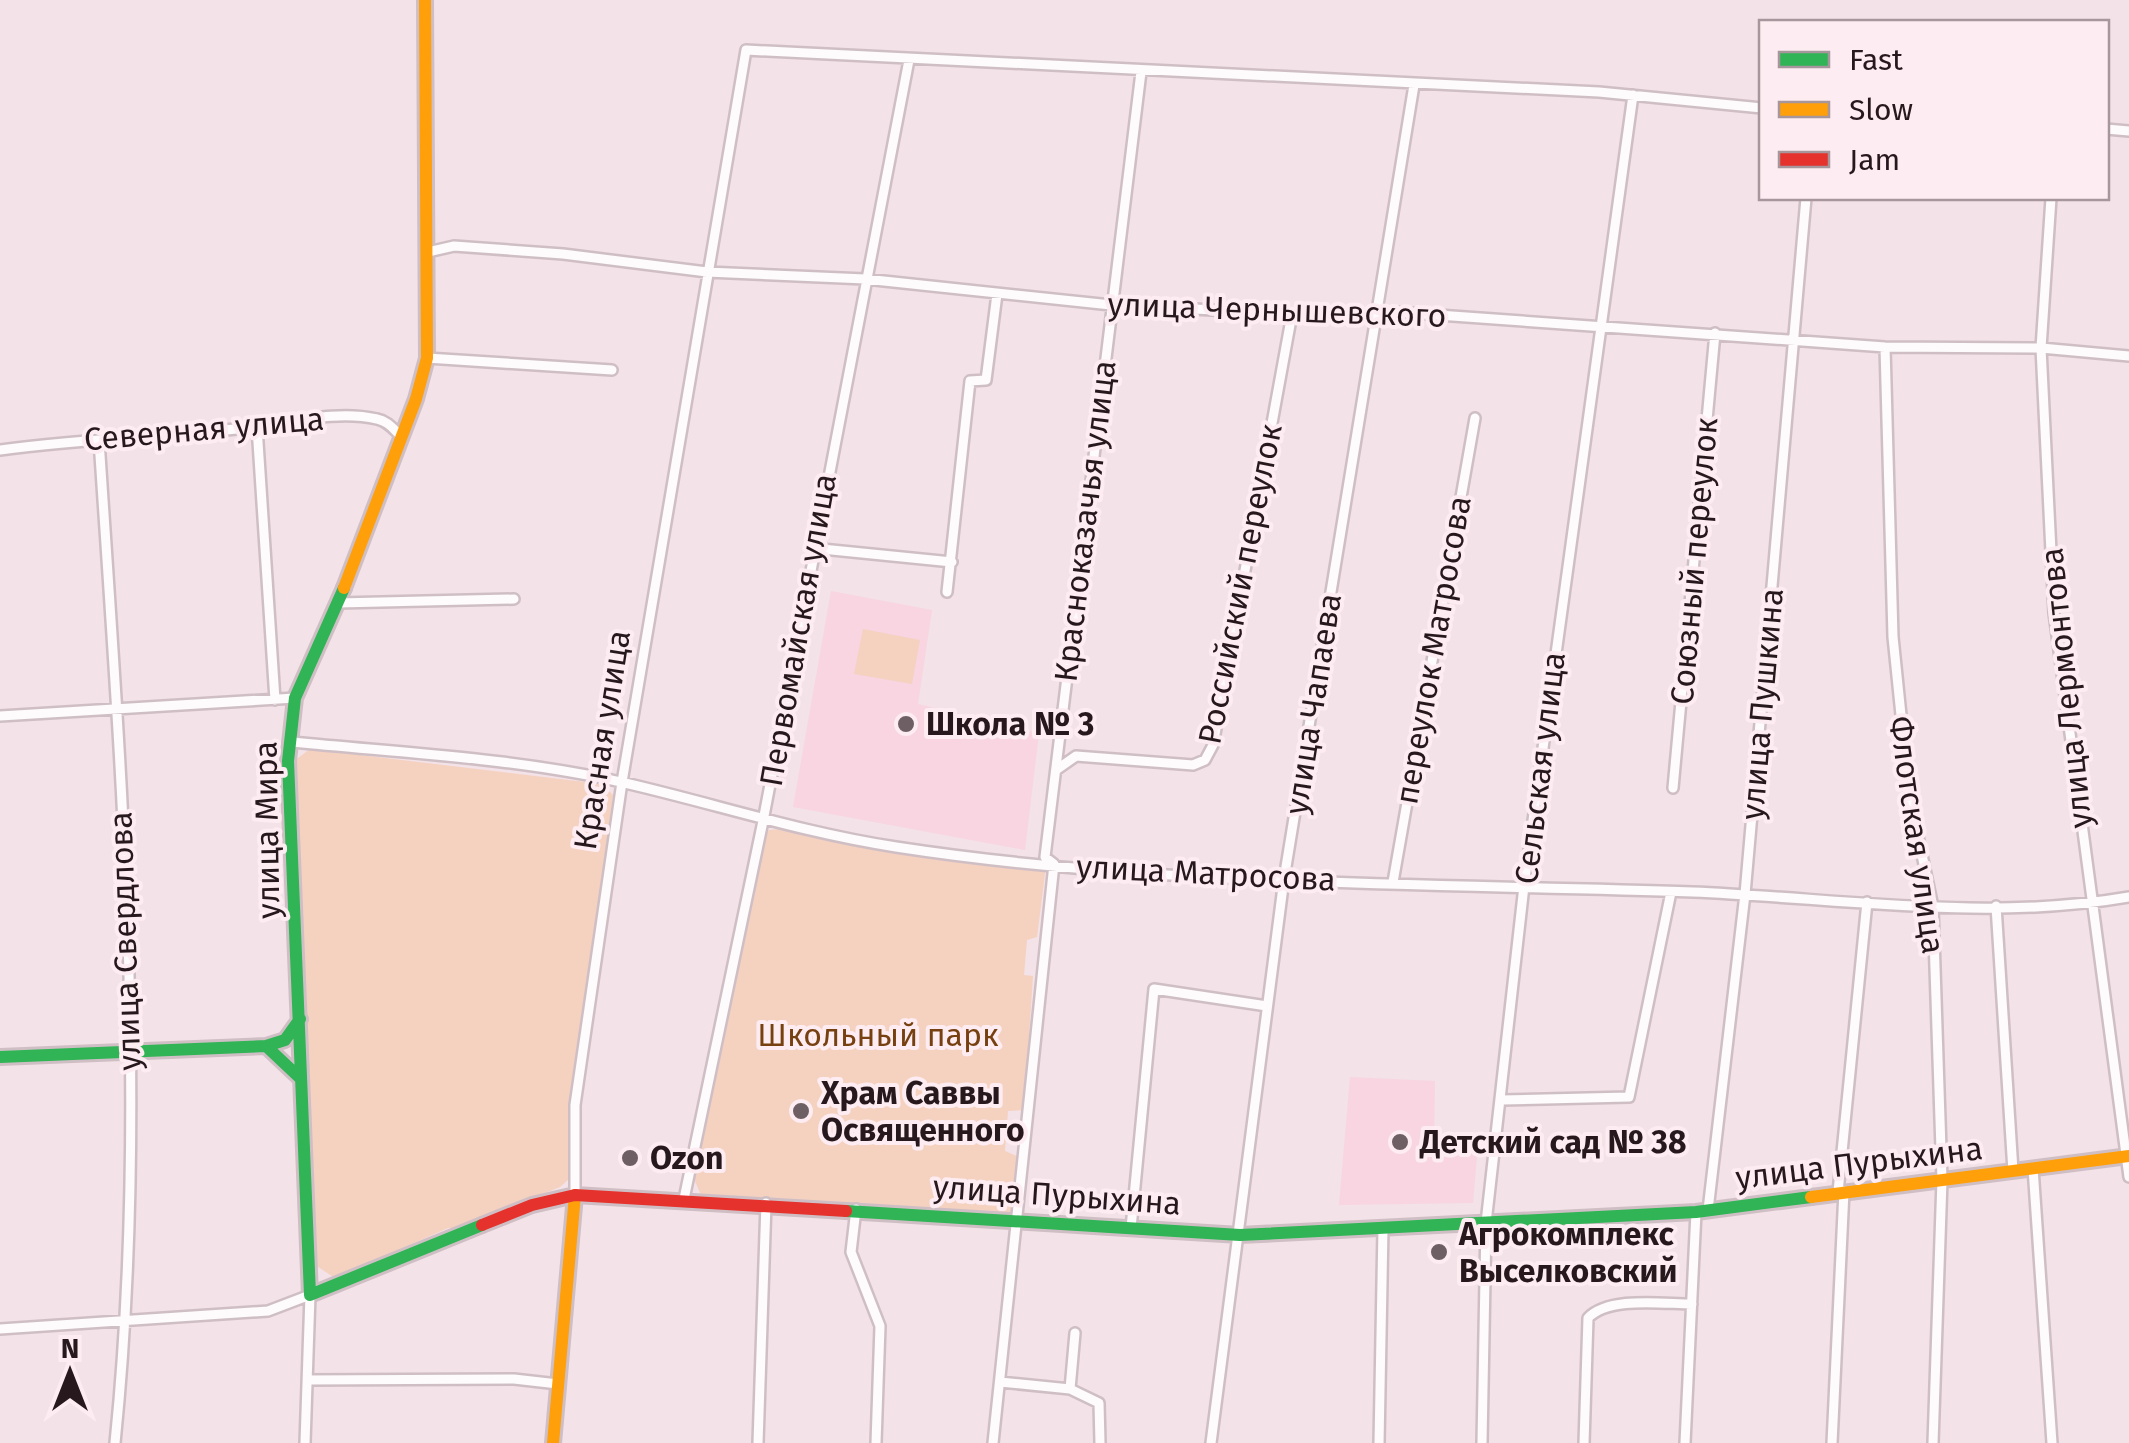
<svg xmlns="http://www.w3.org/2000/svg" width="2129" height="1443" font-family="'Fira Sans',sans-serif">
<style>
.built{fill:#f8d5e0}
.green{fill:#f5d1c0}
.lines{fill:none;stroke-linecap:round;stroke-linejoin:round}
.street-casing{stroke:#cfbfc5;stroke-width:14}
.fast-casing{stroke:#cfbfc5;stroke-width:18}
.slow-casing{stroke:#cfbfc5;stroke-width:18}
.jam-casing{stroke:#cfbfc5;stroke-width:18}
.street{stroke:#fdfbfb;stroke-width:9}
.fast{stroke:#30b455;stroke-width:12}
.slow{stroke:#ff9f0a;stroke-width:12}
.jam{stroke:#e5322d;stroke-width:12}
.poi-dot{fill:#6e5f64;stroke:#fdecf1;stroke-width:4}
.labels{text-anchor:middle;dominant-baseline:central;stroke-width:8;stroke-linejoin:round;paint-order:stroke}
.street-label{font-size:32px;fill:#26181d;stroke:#fdecf1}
.poi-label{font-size:32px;font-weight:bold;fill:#26181d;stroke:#fdecf1;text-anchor:start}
.park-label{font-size:32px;fill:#774010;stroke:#fdecf1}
</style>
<rect width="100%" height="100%" fill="#f3e2e7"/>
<path class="built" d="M831,591l101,19 -14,94 121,29 -14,117 -232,-43z
M1350,1077l85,4 -1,58 44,5 -5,59 -134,2z"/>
<path class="green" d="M863,629l57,11 -8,44 -58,-10z
M310,749l292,35 11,11 -42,310 -1,73 -10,9 -101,41h-11l-113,50 -20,-13 -21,-504z
M780,829l135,27 131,10 -9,71 -10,3 -3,35 9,1 -9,134 -16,1 -3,40 14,6 -5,56 -313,-18 -7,-16 69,-342 6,-7z"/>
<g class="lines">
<defs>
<path id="street" d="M2106,129l23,2
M2051,198l-10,150 13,265 75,564
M428,252l26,-6 109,8 144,18 158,7 246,26 266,13 19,-6 489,35 156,1 88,8
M1885,347l8,290 16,156 24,114 9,273 -9,263
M427,358l185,12
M257,427l18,273
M99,440c22,333 50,670 16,1003
M0,450c82,-11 164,-14 247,-22 41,-4 88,-19 130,-9 11,2 17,11 25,18
M812,548l140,14
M947,592l23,-211 16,-1 11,-86
M338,603l176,-4
M0,716l295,-18
M293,742c109,11 224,16 332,41 91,21 178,50 271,64 259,40 535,36 797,45 144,6 293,30 436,5
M1056,770l20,-14 117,9 12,-5 8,-15 79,-431
M1673,788l42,-455
M1393,882l82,-464
M1996,906l17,265
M1502,1100l127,-3 42,-205
M2033,1168l19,275
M1838,1192l29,-290
M575,1195v-90l47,-323 124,-732 853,42 163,16
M684,1199l79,-378 146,-761
M856,1209l-5,43 29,74 -4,117
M1708,1210l37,-316 61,-696
M1131,1228l23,-239 113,17
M0,1329l268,-18 42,-16 -5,148
M1075,1333l-5,56 29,14 1,40
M307,1380l207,-1 44,5
M1000,1382l70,7
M758,1443l8,-240
M993,1443l61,-579 -9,-7 96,-785
M1211,1443l73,-564 130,-794
M1379,1443l4,-215
M1482,1443l4,-220 38,-337 109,-791
M1584,1443l4,-125c21,-22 75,-14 104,-14
M1685,1443l11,-231
M1832,1443l12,-252"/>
<path id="fast" d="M344,588l-49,110 -7,63 22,534 172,-70
M266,1046l19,-6 15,-21
M0,1057l266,-11 35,33
M846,1211l394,24 456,-23 115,-15"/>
<path id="slow" d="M344,588l72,-189 11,-41 -2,-358
M1811,1197l318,-41
M553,1443l22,-248"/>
<path id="jam" d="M482,1225l50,-20 43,-10 271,16"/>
</defs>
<use href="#street" class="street-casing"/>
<use href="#fast" class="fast-casing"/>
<use href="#slow" class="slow-casing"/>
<use href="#jam" class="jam-casing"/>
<use href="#street" class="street"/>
<use href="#fast" class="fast"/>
<use href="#slow" class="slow"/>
<use href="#jam" class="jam"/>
</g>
<g class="poi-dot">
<circle cx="906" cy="724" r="10"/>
<circle cx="801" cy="1111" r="10"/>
<circle cx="1400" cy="1142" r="10"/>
<circle cx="630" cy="1158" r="10"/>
<circle cx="1439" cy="1252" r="10"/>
</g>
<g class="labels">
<g class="street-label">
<text transform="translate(1277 310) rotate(2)">улица Чернышевского</text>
<text transform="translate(204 429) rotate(-5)">Северная улица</text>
<text transform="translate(1085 521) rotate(-83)">Красноказачья улица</text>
<text transform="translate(1694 561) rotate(-85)">Союзный переулок</text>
<text transform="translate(1240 584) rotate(-79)">Российский переулок</text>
<text transform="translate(798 630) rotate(-80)">Первомайская улица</text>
<text transform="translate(1433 650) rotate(-80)">переулок Матросова</text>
<text transform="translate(2066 688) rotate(-96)">улица Лермонтова</text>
<text transform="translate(1313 704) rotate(-81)">улица Чапаева</text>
<text transform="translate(1762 704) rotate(-85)">улица Пушкина</text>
<text transform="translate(602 740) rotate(-81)">Красная улица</text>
<text transform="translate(1540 768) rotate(-83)">Сельская улица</text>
<text transform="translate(267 830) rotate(-91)">улица Мира</text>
<text transform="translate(1917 835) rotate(82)">Флотская улица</text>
<text transform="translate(1206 873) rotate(3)">улица Матросова</text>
<text transform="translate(125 941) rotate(-92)">улица Свердлова</text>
<text transform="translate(1859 1163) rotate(-7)">улица Пурыхина</text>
<text transform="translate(1057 1195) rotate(4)">улица Пурыхина</text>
</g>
<g class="poi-label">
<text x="926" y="724">Школа № 3</text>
<text x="821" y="1093">Храм Саввы<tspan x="821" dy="37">Освященного</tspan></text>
<text x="1420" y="1142">Детский сад № 38</text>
<text x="650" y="1158">Ozon</text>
<text x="1459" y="1234">Агрокомплекс<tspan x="1459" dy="37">Выселковский</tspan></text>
</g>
<g class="park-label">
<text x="878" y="1035">Школьный парк</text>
</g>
</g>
<rect x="1759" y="20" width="350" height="180" fill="#fdecf1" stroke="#a7979c" stroke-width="2.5"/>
<rect x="1779" y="52" width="50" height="15" fill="#30b455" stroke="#a7979c" stroke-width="2.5"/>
<text x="1849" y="70" font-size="30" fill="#26181d">Fast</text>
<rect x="1779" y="102" width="50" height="15" fill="#ff9f0a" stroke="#a7979c" stroke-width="2.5"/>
<text x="1849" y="120" font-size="30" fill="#26181d">Slow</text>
<rect x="1779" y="152" width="50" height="15" fill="#e5322d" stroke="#a7979c" stroke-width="2.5"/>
<text x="1849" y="170" font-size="30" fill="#26181d">Jam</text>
<g transform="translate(70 1373)" stroke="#fdecf1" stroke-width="8" paint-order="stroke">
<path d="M0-8L18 38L0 25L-18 38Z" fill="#26181d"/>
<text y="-15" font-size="28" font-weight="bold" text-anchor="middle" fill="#26181d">N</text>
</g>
</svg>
